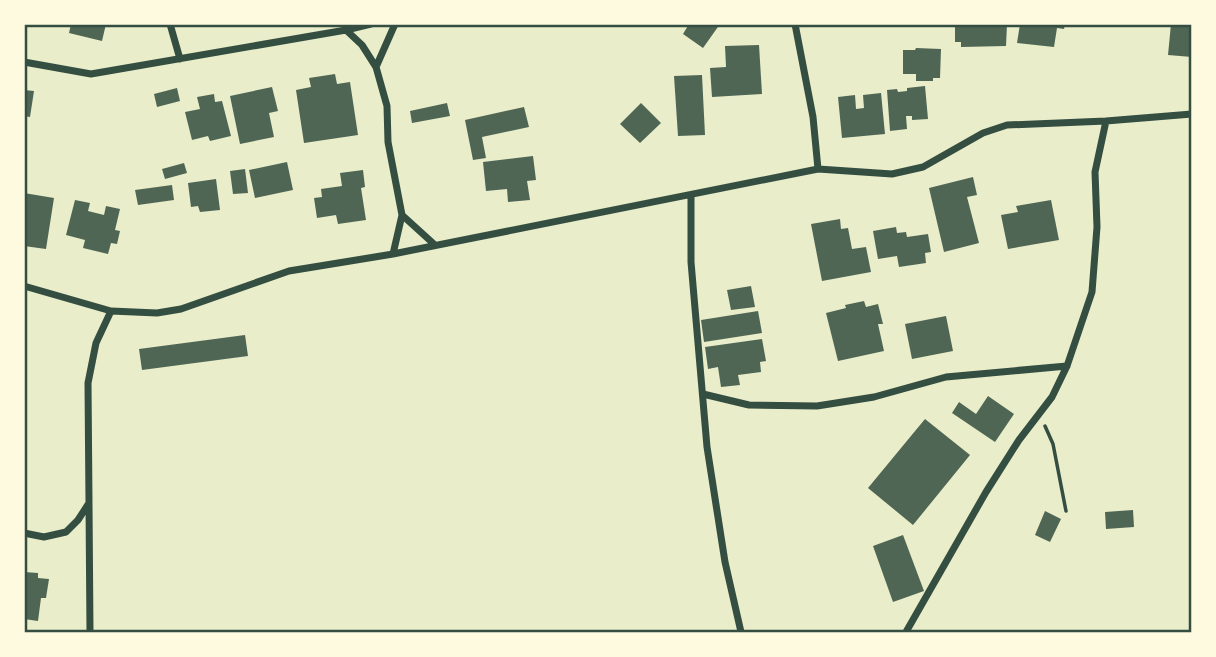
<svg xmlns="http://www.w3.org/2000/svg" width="1216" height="657" font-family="Mulish,sans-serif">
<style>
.building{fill:#4f6655}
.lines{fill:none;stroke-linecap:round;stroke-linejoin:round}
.path{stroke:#344e41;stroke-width:3.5}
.minor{stroke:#344e41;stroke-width:7}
.neatline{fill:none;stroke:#344e41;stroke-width:2.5}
</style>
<rect width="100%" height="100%" fill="#e9edc9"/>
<path class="building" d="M71,24h35l-4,17 -33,-8z
M689,24h31l-17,24 -20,-14z
M955,24h52l-1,22 -45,1v-5h-6z
M1020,24h45l-1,5 -7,-1 -3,19 -37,-4z
M1171,24h21v33l-24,-2z
M759,45l3,49 -50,3 -2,-29 16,-1 -1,-21z
M916,48l25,1 -1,29h-7v3h-17v-7h-13v-24h12z
M335,74l2,10 13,-2 8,53 -54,8 -8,-53 15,-3 -2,-9z
M702,75l3,60 -27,1 -4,-60z
M925,86l3,33 -16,1v-4h-6l1,13 -17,2 -3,-41 10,-1 1,3 9,-1v-3z
M272,87l6,24 -9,2 5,24 -34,7 -10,-48z
M177,88l3,13 -23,6 -3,-13z
M24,90l10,1 -4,26 -6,-1z
M881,93l4,41 -43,4 -4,-41 17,-2 1,14 8,-1 -1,-13z
M214,94l1,8 7,-1 9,35 -21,5 -2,-5 -16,4 -7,-28 15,-3 -3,-12z
M447,103l3,13 -38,7 -2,-12z
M641,103l20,20 -21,20 -20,-19z
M524,107l5,20 -47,10 4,21 -13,2 -8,-40z
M533,156l3,24 -9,1 3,19 -22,2 -1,-13 -21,2 -3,-29z
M287,162l6,28 -38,8 -6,-28z
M184,163l3,10 -22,6 -3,-10z
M245,169l3,24 -15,1 -3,-23z
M363,170l2,17 -4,1 5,32 -28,4 -2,-9 -19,3 -3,-20 8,-1 -1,-8 21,-3 -2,-13z
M973,177l4,18 -10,2 12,46 -35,9 -15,-64z
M216,179l4,31 -20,2 -2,-6 -7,1 -3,-24z
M172,185l2,15 -36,5 -3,-15z
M24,193l30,5 -8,51 -22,-3z
M75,200l15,3 -2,8 16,4 2,-9 14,3 -5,21 5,1 -3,13 -6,-1 -3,11 -25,-6 2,-8 -19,-5z
M1051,200l8,40 -51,9 -7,-34 17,-3 -2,-6z
M840,219l1,10 7,-1 4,21 14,-2 5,25 -49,9 -11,-57z
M896,227l1,6 9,-1 1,5 21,-3 3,18 -6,1 1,10 -27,4 -2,-11 -19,3 -5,-28z
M751,286l4,21 -24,3 -4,-20z
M864,301l2,6 12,-3 5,20h-5l6,27 -46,10 -12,-48 20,-5 -1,-3z
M758,311l4,22 -58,9 -3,-22z
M946,316l7,35 -41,8 -7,-35z
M245,335l3,21 -106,14 -3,-21z
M762,339l4,22 -6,1 1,10 -23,3 2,10 -19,2 -3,-20 -10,2 -3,-22z
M988,396l26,18 -19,28 -43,-29 7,-11 17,12z
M925,419l45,36 -57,70 -45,-37z
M1133,510l1,17 -28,2 -1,-17z
M1045,511l16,8 -11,23 -15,-7z
M903,535l21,56 -31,11 -20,-56z
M24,572l14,1v5l11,1 -3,19h-5l-3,23 -14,-2z"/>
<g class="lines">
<path class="path" d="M1045,426l8,18 13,67"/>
<path class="minor" d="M170,24l10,35
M795,24l18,93 5,52
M346,30l25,-6
M24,62l67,12 255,-44 16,15 14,22 11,39 1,36 14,73 -9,39
M376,67l19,-43
M691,195v67l16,185 18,115 16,70
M402,215l33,30
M24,286l87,25
M703,394l46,11 68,1 57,-9 72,-20 121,-11
M89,504l1,128
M24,533l20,4 22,-5 12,-12 11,-17 -1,-120 8,-40 15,-32 46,2 24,-4 108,-38 104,-17 425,-85 74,5 31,-7 60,-34 24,-8 99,-4 86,-7
M906,632l80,-140 33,-52 33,-43 15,-31 25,-74 5,-65 -2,-55 11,-51"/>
</g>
<rect width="1216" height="657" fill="none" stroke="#fefae0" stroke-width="52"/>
<rect x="26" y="26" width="1164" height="605" class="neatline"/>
</svg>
